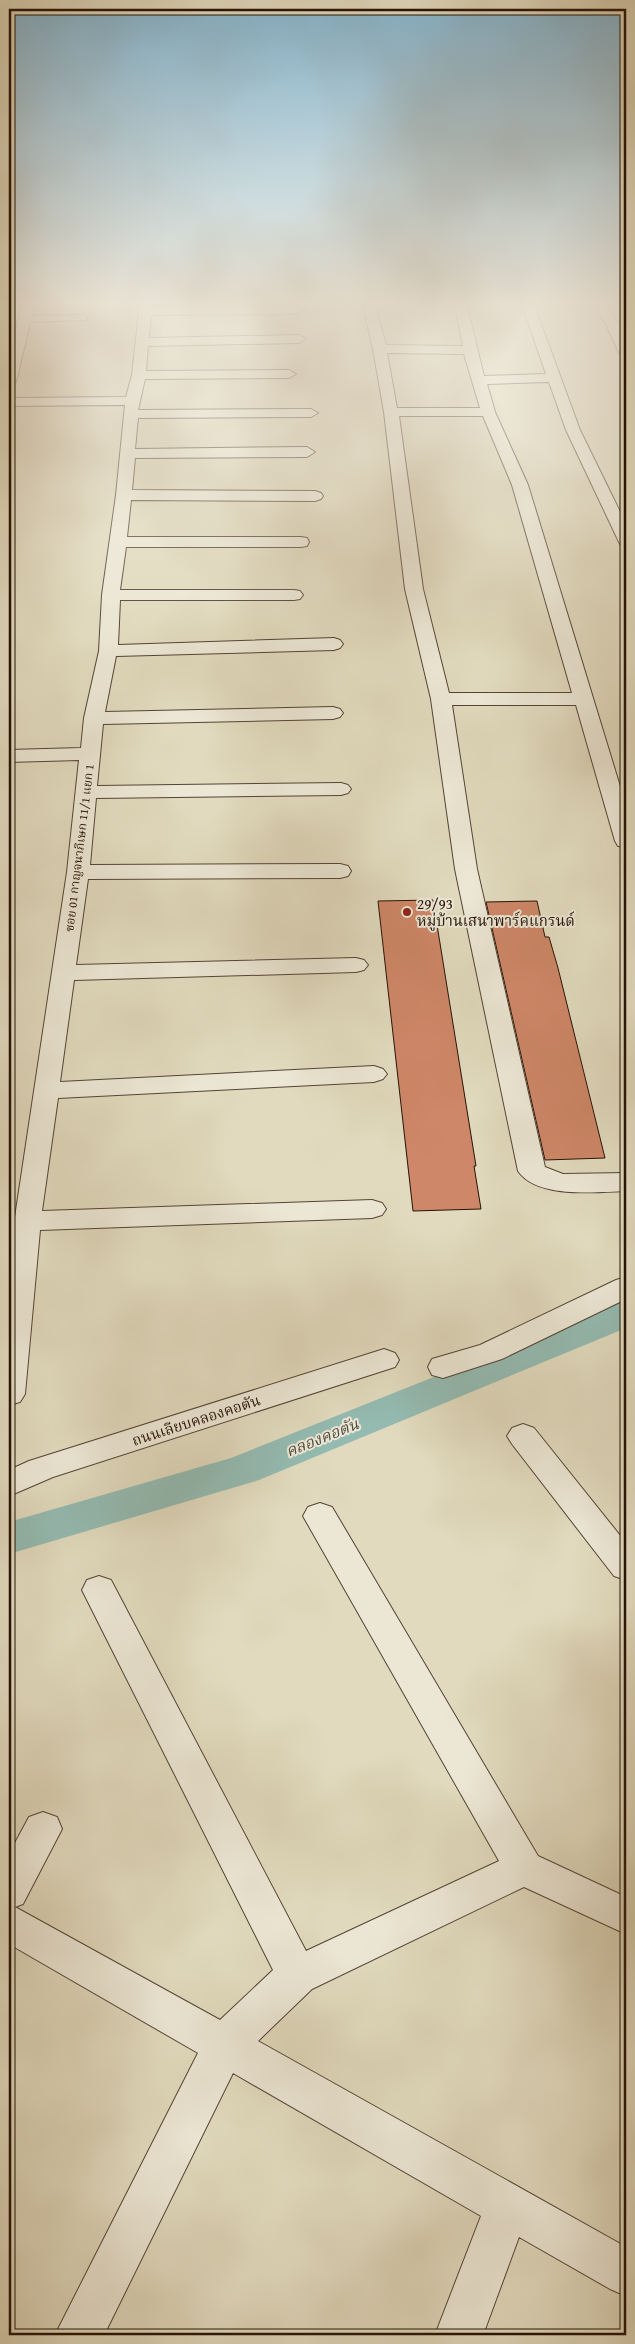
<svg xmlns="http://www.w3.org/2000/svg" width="635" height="2344" font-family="'Gentium Book Plus','Noto Serif Thai',serif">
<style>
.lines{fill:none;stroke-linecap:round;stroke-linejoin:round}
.canal{fill:#94bbb2;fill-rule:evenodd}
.building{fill:#ce8768;stroke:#251207}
.lane-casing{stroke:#544435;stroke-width:2}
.street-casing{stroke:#544435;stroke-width:2}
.lane{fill:#ece7d5;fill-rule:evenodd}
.street{fill:#ece7d5;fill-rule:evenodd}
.poi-dot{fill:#8f2418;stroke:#ece7d5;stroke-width:2}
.labels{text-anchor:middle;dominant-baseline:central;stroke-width:4;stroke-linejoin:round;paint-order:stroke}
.far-street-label{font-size:12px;fill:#251207;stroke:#ece7d5}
.poi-label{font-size:15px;fill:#251207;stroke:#ece7d5;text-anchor:start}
.street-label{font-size:15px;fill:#251207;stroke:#ece7d5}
.water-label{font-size:16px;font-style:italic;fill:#4c4d43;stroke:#ece7d5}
</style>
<rect width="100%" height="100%" fill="#e1dabe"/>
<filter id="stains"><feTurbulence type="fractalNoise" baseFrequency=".004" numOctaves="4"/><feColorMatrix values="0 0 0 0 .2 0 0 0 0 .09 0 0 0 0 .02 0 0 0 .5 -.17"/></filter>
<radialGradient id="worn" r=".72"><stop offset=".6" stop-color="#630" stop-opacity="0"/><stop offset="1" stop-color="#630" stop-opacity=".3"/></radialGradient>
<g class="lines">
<path class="canal" d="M626,1300v28l-367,152 -250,74v-32l222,-64z"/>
</g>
<path class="building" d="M433,900l43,266h-2l7,43 -68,2 -35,-310z
M537,901l8,36h4l9,31 47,190 -60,2 -59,-258z"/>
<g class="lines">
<defs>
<path id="lane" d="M83,315l4,3 -1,2 -61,2 -4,-3 4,-3z"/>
<path id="street" d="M23,302h12l-19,80 -7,4v-30z
M140,302h12v5l146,-1 6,4 -6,4 -147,1 -2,23 150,-3 7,4 -7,4 -151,3 -2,25 143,-1 7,4 -7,4 -144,1 -7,31 173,-1 7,4 -7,4 -173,1 -3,31 172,-2 8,5 -8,5 -172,1 -3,32 183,1 6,2 2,3 -2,3 -6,2 -184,-1 -4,37h174l6,1 2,4 -2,4 -6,1h-175l-6,43h174l6,1 3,4 -3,4 -6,1h-174l-2,45 216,-7 6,2 3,4 -3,4 -6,2 -218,6 -11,56 228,-5 7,2 3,4 -3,4 -7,2 -230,5 -6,62 244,-3 7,2 3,4 -3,4 -7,2 -245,3 -6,67 250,-1 8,2 3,5 -3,5 -8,2 -252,1 -12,86 280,-7 8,2 4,5 -4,5 -8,2 -282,8 -14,102 314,-16 9,3 4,5 -4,5 -9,3 -316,16 -16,113 330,-11 10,3 4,6 -4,6 -10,3 -332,12 -15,164 -5,8 -11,3v-148l58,-385 12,-112 -70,2v-12l72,-2 3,-30 15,-67 3,-56 14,-100 9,-90 -116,1v-8l117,-1 6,-22z
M362,302h12l12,43 77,1 -9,-44h12l18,74 62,-2 -25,-72h12l47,128 46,94v21l-6,-1 -2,-4 -52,-110 -17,-48 -62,2 8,28 33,73 98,321v41l-8,-1 -3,-5 -39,-136h-124l25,164 68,298 18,7 63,-1v18c-29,1 -89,8 -108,-20l-63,-302 -24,-170 -26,-110 -21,-177 -11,-63zM387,353l77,1 16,54h-83zM399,416h84l29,69 60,208h-123l-26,-104z
M590,302h13c15,20 23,30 23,55l-7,-4 -13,-29z
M626,1277v22l-124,60 -59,19 -11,-3 -4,-8 4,-8 48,-14 136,-65z
M384,1349l11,4 4,7 -4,7 -342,110 -44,19v-26l20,-9z
M523,1424l11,4 92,115v37l-12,-4 -102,-132 -5,-8 5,-8z
M320,1503l12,4 206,349 88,41v37l-102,-47 -212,102 -54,52 368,206v49l-16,-7 -91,-52 -36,98h-48l46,-119 -248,-143 -129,262h-49l143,-282 -189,-109v-90l20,-37 14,-5 14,5 5,12 -39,75 -8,3 205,113 53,-50 -191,-380 5,-10 12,-4 12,4 195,371 193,-90 -196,-345 5,-9z"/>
</defs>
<use href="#lane" class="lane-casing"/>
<use href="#street" class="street-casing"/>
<use href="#lane" class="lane"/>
<use href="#street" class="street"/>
</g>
<linearGradient id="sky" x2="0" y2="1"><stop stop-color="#86b7d2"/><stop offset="0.48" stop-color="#f2eee2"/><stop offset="1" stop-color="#f2eee2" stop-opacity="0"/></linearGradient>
<rect width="635" height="631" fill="url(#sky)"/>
<circle class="poi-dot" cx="407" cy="912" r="5"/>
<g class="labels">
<g class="far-street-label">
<text transform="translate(79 848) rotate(-83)">ซอย 01 กาญจนาภิเษก 11/1 แยก 1</text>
</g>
<g class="poi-label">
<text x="417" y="903">29/93<tspan x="417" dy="17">หมู่บ้านเสนาพาร์คแกรนด์</tspan></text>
</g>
<g class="street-label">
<text transform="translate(196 1420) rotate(-18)">ถนนเลียบคลองคอตัน</text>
</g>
<g class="water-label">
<text transform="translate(322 1437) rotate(-22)">คลองคอตัน</text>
</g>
</g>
<rect width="635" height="2344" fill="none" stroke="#e1dabe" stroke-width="30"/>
<rect x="10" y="10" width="615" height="2324" fill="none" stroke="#251207" stroke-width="2.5"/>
<rect x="15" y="15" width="605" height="2314" fill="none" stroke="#251207"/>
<rect width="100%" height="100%" filter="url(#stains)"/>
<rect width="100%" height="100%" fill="url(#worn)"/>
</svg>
